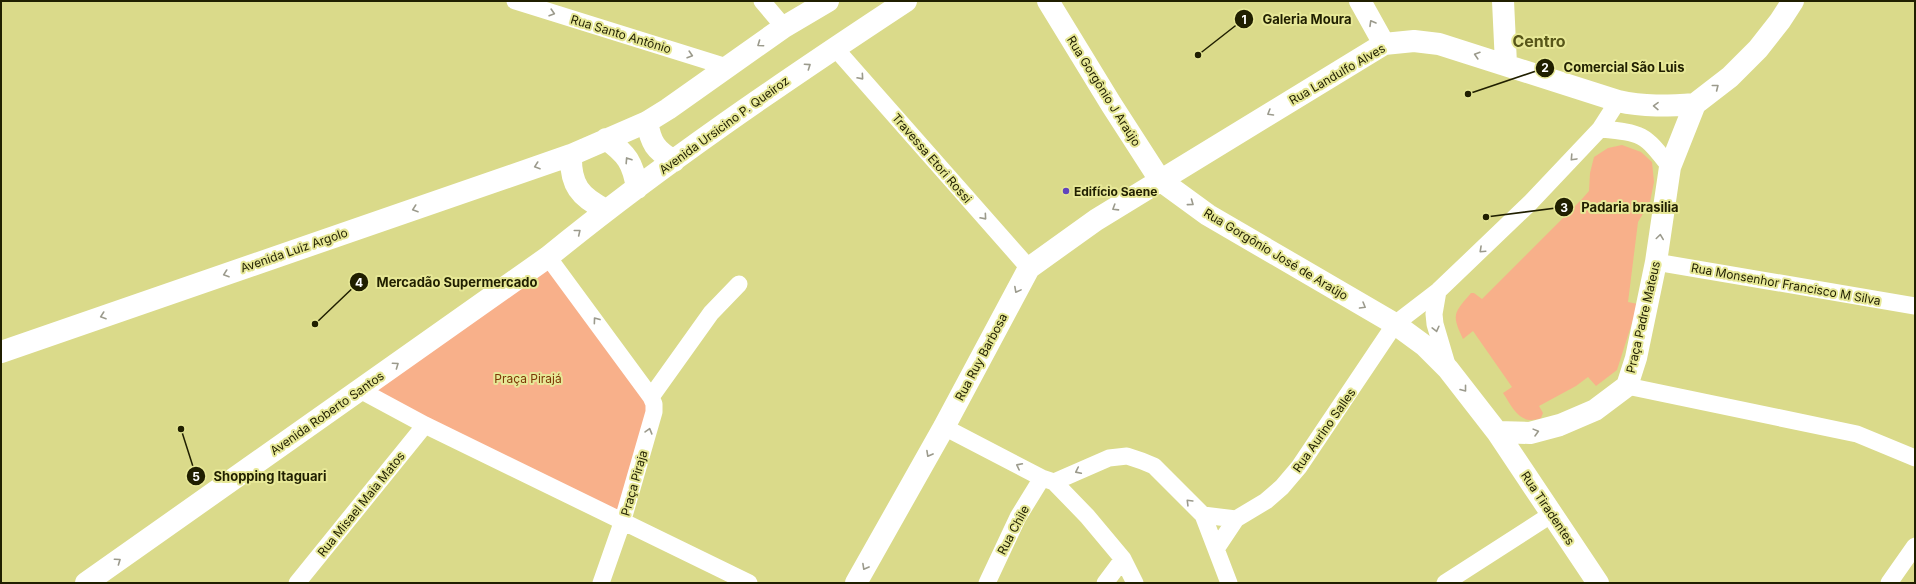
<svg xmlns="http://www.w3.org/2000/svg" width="1916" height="584" font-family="Inter,sans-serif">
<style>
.green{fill:#f8b08a}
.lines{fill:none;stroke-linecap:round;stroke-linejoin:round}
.street{stroke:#fff;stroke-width:17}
.secondary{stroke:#fff;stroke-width:22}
.oneway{stroke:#9b9a8c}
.poi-dot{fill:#6044bc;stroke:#e7e897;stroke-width:1.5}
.labels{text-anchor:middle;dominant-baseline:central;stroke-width:4;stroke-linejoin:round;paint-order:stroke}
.street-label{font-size:12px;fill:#201f00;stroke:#e7e897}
.poi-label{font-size:12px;font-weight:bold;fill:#201f00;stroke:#e7e897;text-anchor:start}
.park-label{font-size:12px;fill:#7d3806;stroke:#e7e897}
.district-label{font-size:16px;font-weight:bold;fill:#575619;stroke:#e7e897}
.leader{fill:none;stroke:#201f00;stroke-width:1.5}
.callout-dot{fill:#201f00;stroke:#e7e897;stroke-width:1.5}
.mark-label{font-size:12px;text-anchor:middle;font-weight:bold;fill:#fff}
.callout-label{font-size:13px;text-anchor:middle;font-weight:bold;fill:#201f00;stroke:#e7e897;stroke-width:4;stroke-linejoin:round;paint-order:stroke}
</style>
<rect width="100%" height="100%" fill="#dada8a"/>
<path class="green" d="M1622,145l19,7 11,10 2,20 -4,20 -12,20 -10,80 10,2 -21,66 -21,16 -8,-9 -12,9 -37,20 4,7 -2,5c-21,8 -28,-10 -38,-25l9,-6 -39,-56 -10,8c-12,-25 -9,-26 8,-46h3l8,6 100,-100 7,-8 1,-18 4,-16 14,-9z
M548,257l103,140 -29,126 -262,-133z"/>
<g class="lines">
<path class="street" d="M515,1l212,66
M762,1l22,26
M835,48l194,220
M1600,129c42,4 44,4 70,38
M548,257l103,140 3,7v8l-32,111 -21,60
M1656,262l259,44
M1438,291l-4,23 1,10 13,44
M1627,386l230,48 58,24
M360,390l65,35 324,158
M651,397l60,-84 28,-29
M944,427l98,51 12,4 33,34 36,43 12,24
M1054,482l55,-24 18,-2 15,5 12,5 49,49 33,4
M1203,515l26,68
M1216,549l20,-30 30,-18 16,-14 17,-20 96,-143 43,-33 92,-88 70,-74 18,-28
M297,583l128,-158
M987,583l31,-66 24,-39
M1105,583l18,-24
M1445,583l107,-69
M1889,583l26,-37"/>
<path class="secondary" d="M1048,1l63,103 49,76 48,35 187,109 30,22 23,23 49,63 101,151
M1360,1l24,43
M1503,1l3,63
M647,122c4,21 8,28 27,39
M606,139c21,15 27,24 31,49
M571,155c-1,30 9,42 35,55
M1,352l570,-197 76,-33 21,-13 116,-82 44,-26
M1497,432l33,1 30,-8 35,-15 32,-24 9,-28 20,-96 14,-95 25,-63 35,-27 28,-28 22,-28 13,-20
M86,583l462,-326c114,-93 235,-175 358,-256
M856,583l88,-156 85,-159 67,-48 288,-176 30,-3 25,3 179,57c26,6 50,5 77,3"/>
</g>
<defs><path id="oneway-chevron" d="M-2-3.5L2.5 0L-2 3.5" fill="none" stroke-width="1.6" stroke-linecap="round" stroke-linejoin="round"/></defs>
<g class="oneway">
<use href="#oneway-chevron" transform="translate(552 13) rotate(17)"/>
<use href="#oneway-chevron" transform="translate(1372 23) rotate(-120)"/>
<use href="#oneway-chevron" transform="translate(760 44) rotate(145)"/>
<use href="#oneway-chevron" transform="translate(690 55) rotate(17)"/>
<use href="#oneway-chevron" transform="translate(1477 55) rotate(-163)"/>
<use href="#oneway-chevron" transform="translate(808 66) rotate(-34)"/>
<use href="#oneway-chevron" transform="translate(861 77) rotate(49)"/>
<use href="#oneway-chevron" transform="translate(1716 87) rotate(-38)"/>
<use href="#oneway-chevron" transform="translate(1656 106) rotate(-179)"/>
<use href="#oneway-chevron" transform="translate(1270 113) rotate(149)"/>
<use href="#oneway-chevron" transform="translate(1573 158) rotate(133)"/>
<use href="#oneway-chevron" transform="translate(628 160) rotate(-123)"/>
<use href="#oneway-chevron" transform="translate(537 166) rotate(161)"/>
<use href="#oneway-chevron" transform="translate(1191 203) rotate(36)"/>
<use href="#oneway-chevron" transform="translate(1115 208) rotate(148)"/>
<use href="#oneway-chevron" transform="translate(415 209) rotate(161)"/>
<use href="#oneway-chevron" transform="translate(984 217) rotate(49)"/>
<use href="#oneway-chevron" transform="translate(578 232) rotate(-39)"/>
<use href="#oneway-chevron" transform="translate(1660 237) rotate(-82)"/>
<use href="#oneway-chevron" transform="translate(1482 250) rotate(137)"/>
<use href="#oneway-chevron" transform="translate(226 274) rotate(161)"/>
<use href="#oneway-chevron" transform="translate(1017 290) rotate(118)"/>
<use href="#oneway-chevron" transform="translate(1363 306) rotate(30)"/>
<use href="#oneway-chevron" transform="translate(103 316) rotate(161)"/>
<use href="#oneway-chevron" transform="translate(596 320) rotate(-126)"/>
<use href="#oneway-chevron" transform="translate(1436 329) rotate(76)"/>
<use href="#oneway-chevron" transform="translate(396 365) rotate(-35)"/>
<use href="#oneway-chevron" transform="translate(1464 389) rotate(52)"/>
<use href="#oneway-chevron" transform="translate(649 431) rotate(-74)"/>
<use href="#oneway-chevron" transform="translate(1536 432) rotate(-15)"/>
<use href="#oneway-chevron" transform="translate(929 454) rotate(119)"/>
<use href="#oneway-chevron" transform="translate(1019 466) rotate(-153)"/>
<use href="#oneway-chevron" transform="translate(1078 471) rotate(154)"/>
<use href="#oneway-chevron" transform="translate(1189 502) rotate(-135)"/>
<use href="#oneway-chevron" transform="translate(118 561) rotate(-35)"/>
<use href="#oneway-chevron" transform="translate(865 567) rotate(119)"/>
</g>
<circle class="poi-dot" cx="1066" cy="191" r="4"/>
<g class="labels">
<g class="street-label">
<text transform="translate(621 34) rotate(17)">Rua Santo Antônio</text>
<text transform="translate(1337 74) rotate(-30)">Rua Landulfo Alves</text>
<text transform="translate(1104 91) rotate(58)">Rua Gorgônio J Araújo</text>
<text transform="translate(724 125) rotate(-36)">Avenida Ursicino P. Queiroz</text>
<text transform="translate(932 158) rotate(49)">Travessa Etori Rossi</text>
<text transform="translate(294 250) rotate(-19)">Avenida Luiz Argolo</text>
<text transform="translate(1276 254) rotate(31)">Rua Gorgônio José de Araújo</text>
<text transform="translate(1786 284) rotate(10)">Rua Monsenhor Francisco M Silva</text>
<text transform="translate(1643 317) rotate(-77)">Praça Padre Mateus</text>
<text transform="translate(981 357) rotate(-62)">Rua Ruy Barbosa</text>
<text transform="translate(327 413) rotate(-35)">Avenida Roberto Santos</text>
<text transform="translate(1324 430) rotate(-55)">Rua Aurino Salles</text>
<text transform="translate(634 483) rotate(-74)">Praça Piraja</text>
<text transform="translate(361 504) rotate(-51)">Rua Misael Maia Matos</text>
<text transform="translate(1548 508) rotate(56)">Rua Tiradentes</text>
<text transform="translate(1013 530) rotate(-62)">Rua Chile</text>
</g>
<g class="poi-label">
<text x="1074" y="191">Edifício Saene</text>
</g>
<g class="park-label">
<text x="528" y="378">Praça Pirajá</text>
</g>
<g class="district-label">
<text x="1539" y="41">Centro</text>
</g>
</g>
<path class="leader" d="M1198 55L1244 19M1468 94L1545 68M1486 217L1564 207M315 324L359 282M181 429L196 476"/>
<g class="callout-dot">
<circle cx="1198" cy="55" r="4"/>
<circle cx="1468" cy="94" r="4"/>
<circle cx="1486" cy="217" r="4"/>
<circle cx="315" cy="324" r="4"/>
<circle cx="181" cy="429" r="4"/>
<circle cx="1244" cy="19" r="10"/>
<circle cx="1545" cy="68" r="10"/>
<circle cx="1564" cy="207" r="10"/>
<circle cx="359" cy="282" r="10"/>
<circle cx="196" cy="476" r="10"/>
</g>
<g class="mark-label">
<text x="1244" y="24">1</text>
<text x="1545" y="72">2</text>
<text x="1564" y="212">3</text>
<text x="359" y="287">4</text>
<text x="196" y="481">5</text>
</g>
<g class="callout-label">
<text x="1307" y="24">Galeria Moura</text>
<text x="1624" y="72">Comercial São Luis</text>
<text x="1630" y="212">Padaria brasilia</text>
<text x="457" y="287">Mercadão Supermercado</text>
<text x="270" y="481">Shopping Itaguari</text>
</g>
<rect width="1916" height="584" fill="none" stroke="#201f00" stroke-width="4"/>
</svg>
